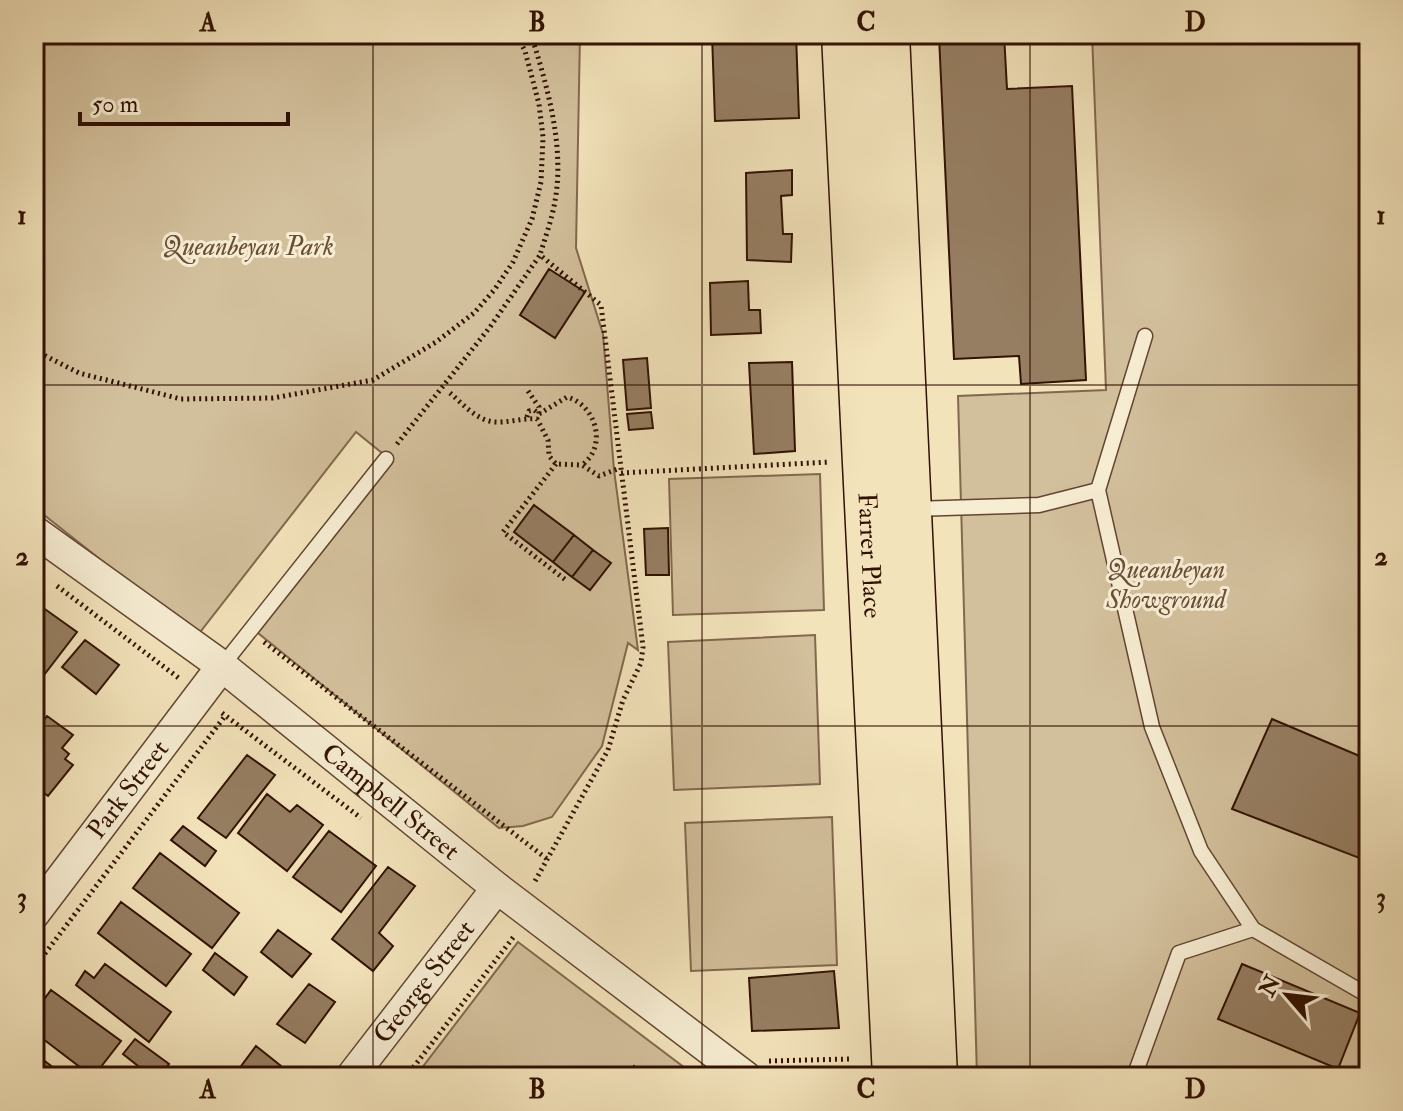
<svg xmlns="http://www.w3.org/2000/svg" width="1403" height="1111" font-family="'IM FELL Double Pica',serif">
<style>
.green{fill:#d2bf9b;stroke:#82684e;stroke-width:2}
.building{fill:#967e62;stroke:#311101;stroke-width:2}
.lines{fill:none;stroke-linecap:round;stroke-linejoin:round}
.service-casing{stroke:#624630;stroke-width:17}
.minor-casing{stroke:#624630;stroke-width:33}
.trunk-casing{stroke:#311101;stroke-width:47}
.path{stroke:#311101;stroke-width:5;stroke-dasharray:2 4;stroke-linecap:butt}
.service{stroke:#f7edd3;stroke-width:14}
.minor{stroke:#f7edd3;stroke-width:30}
.trunk{stroke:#f3e3bb;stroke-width:44}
.grid{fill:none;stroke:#311101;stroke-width:2;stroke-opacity:0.55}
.labels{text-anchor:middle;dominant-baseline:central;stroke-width:6;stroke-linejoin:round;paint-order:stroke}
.park-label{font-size:26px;font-style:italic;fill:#694e37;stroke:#f7edd3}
.street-label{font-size:26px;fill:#311101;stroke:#f7edd3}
.neatline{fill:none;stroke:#311101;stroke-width:3}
.grid-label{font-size:26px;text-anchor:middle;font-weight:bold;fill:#311101}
</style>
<rect width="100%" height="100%" fill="#f3e3bb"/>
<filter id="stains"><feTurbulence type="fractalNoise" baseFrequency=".0025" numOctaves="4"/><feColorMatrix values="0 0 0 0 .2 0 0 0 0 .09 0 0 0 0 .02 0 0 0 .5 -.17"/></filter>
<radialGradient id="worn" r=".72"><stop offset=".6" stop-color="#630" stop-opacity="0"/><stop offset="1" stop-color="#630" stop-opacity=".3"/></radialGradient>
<path class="green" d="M34,34h546l-4,214 27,86 11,136 24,180 -10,-7 -26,103 -50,71 -29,9 -24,2 -241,-195 135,-171 -37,-30 -159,204 -163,-129z
M1092,34h277v1043h-392l-19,-681 148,-6z
M820,474l4,136 -151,5 -4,-136z
M815,635l5,149 -146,6 -6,-148z
M832,817l5,148 -146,6 -6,-148z
M518,942l179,135h-282z"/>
<path class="building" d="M712,34h84l3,84 -84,3z
M1004,34l3,55 65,-3 14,294 -65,4 -2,-28 -65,3 -15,-323z
M792,170v25l-11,1 2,38h9l-1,28 -44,-2 -1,-87z
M549,269l36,23 -30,46 -35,-23z
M748,281l1,29h11l1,23 -50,2 -1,-52z
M647,358l4,50 -24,2 -4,-50z
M792,362l3,89 -41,3 -5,-91z
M651,412l2,16 -24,2 -2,-16z
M534,505l40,30 -21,27 -39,-30z
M668,528l1,47h-23l-2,-46z
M574,535l19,15 -21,27 -19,-15z
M593,550l18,13 -21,27 -18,-13z
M42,607l35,25 -43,56v-70z
M85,640l34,25 -23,29 -34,-27z
M47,716l26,19 -11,13 7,6 -4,5 8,6 -25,31 -14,-10v-54z
M1272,719l97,41v80l-7,19 -130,-50z
M247,755l28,20 -49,63 -28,-20z
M267,794l23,18 7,-7 26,20 -36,46 -49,-38z
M183,826l33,25 -11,15 -34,-26z
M329,831l47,35 -35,46 -48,-35z
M160,853l79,60 -27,35 -79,-60z
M388,867l27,19 -36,47 14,13 -20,25 -41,-32z
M121,902l70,52 -25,32 -68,-53z
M278,930l33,24 -19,23 -31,-25z
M215,953l32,24 -13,18 -31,-25z
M105,964l66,48 -22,30 -73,-57 9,-14 9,7z
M1242,964l118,49 -22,56 -120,-50z
M834,971l5,57 -87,3 -3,-53z
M309,984l26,18 -30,41 -28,-19z
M51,990l70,51 -28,36 -59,-45v-19z
M135,1039l34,25 -10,13h-7l-29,-23z
M256,1046l25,20 -8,11h-40z
M34,1053l32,24h-32z
M634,1066l15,11h-23z"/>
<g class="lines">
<defs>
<path id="service" d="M1098,490l47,-154
M913,509l126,-4 59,-15 54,237 49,124 52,78 116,67
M222,666l164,-207
M1134,1077l45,-124 74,-24"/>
<g id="minor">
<path id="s1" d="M34,531l188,135 275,222 249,189"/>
<path id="s2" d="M34,914l188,-248"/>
<path id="s3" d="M351,1077l146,-189"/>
</g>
<g id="trunk">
<path id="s4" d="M844,34l51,1043"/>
<path d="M887,34l48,1043"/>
</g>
</defs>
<use href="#service" class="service-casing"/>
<use href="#minor" class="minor-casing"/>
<use href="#trunk" class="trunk-casing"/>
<path class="path" d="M531,34c16,52 34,112 24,167 -3,18 -10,37 -15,54
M34,350l45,23 102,26 92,-1 100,-18 63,-38 38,-29 21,-24 18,-27 19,-43 9,-37 2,-45 -4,-33 -14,-53 -9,-17
M528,391l11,16v8
M450,393c14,12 29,30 49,29 13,0 24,-4 38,-3l11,21 1,16 7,8 26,1 17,11 21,-8
M527,417l2,-6 5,-1 5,4 28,-17c29,8 41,49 15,68
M397,444l93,-117 50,-72 61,50 42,342 -2,16 -18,37 -15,50 -74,133
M556,464l-53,68 64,49
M621,473l209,-11
M57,586l123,93
M264,642l283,217
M222,713l139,105
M34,968l191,-252
M769,1061l80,-2
M406,1077l109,-142"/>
<use href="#service" class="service"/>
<use href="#minor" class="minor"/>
<use href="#trunk" class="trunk"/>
</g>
<path class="grid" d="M373,34v1043M702,34v1043M1030,34v1043M34,385h1335M34,726h1335"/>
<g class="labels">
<g class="park-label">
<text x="248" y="247">Queanbeyan Park</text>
<text x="1166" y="570">Queanbeyan<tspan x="1166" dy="30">Showground</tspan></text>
</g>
<g class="street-label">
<text stroke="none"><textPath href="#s4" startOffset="522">Farrer Place</textPath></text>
<text stroke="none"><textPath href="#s2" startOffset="156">Park Street</textPath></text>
<text stroke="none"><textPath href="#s1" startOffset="448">Campbell Street</textPath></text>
<text stroke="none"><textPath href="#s3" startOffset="120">George Street</textPath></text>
</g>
</g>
<rect width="1403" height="1111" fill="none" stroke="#f3e3bb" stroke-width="88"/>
<g transform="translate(1287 995) rotate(298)" stroke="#f7edd3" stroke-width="6" paint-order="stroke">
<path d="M0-6L14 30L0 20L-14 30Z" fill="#311101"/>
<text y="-12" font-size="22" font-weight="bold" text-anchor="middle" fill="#311101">N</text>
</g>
<path d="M80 112v12h208v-12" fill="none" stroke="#311101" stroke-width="4"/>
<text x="92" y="112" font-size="24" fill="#311101" stroke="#f7edd3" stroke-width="6" paint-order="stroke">50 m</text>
<rect x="44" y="44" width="1315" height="1023" class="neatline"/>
<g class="grid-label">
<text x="208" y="31">A</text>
<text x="537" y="31">B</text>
<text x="866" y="31">C</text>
<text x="1195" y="31">D</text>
<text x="22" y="224">1</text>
<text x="1381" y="224">1</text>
<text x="22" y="565">2</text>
<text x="1381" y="565">2</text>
<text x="22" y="906">3</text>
<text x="1381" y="906">3</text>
<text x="208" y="1098">A</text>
<text x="537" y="1098">B</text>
<text x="866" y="1098">C</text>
<text x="1195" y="1098">D</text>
</g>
<rect width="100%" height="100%" filter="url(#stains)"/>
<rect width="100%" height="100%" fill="url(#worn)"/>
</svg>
